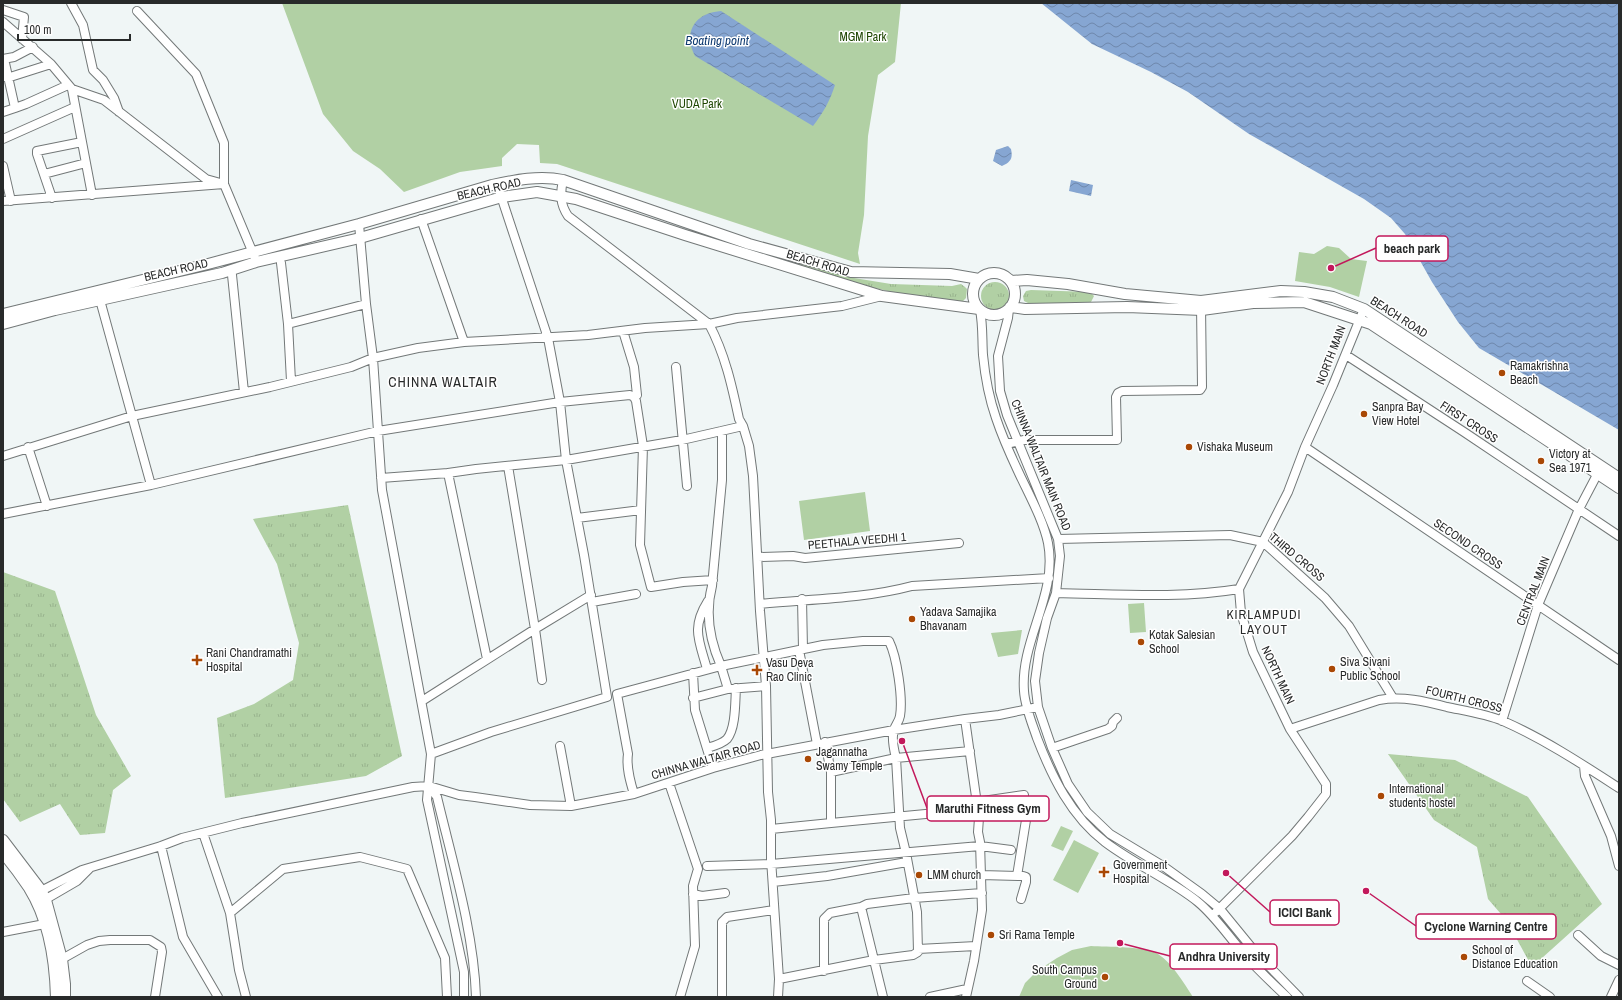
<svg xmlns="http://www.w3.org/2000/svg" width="1622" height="1000" font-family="'Archivo Narrow',sans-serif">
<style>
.grass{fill:url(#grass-tufts)}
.green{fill:#b1d0a4}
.water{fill:url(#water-waves)}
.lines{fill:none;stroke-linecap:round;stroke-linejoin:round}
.minor-casing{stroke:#737878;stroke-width:10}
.major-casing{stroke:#737878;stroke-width:12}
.minor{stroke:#fff;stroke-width:8}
.major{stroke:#fff;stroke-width:10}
.poi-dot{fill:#a94805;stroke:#fff;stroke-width:1.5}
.labels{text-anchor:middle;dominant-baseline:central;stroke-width:3;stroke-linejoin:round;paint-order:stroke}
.park-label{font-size:12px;fill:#1d4500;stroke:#fff}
.street-label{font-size:12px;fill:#282a2a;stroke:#fff}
.poi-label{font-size:12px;fill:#282a2a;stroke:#fff;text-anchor:start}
.water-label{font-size:13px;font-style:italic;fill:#0e3a70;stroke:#fff}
.neighbourhood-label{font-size:13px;letter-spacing:1px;fill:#282a2a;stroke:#fff}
.quarter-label{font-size:14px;letter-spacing:1px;fill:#282a2a;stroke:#fff}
.leader{fill:none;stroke:#c2185b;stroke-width:1.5}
.callout-dot{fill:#c2185b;stroke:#fff;stroke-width:1.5}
.callout{fill:#fff;stroke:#c2185b;stroke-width:1.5}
.callout-label{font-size:13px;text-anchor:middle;font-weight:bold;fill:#282a2a}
</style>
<defs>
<pattern id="grass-tufts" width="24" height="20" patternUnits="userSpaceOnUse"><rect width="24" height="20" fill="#b1d0a4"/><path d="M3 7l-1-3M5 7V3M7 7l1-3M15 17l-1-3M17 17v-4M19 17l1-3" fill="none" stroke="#98b38d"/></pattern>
<pattern id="water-waves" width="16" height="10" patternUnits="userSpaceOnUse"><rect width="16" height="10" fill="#86a6d2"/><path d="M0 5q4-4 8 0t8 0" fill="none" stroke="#6e87ab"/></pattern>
</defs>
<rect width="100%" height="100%" fill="#f0f6f6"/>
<path class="grass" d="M790,260l64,18 37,6 61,2 9,-2 4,3 2,2 -1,9 -3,3h-11l-56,-8 -38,-9 -69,-21z
M981 296a14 14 0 1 1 28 0a14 14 0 1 1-28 0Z
M1031,290l59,2 4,4 -3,6 -61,2 -6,-3 -1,-5 3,-5z
M348,505l54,251 -36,20 -141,22 -8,-80 37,-14 39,-24 6,-37 -22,-79 -24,-45z
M3,572l52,19 41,124 35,61 -18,14 -8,43 -25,2 -20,-31 -40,18 -17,-23z
M1388,754l67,6 73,37 74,107 -70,63 -25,-46 -19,-22 -11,-52 -43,-27z"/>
<path class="green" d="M282,3h619l-6,59 -17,13 -10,61 -4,79 -6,38 2,11 -303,-100 -17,-1 -1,-18 -22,-1 -15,14v8l-42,6 -56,20 -24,-23 -27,-18 -30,-37z
M1327,246l12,2 12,11 16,2 -8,36 -29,-10 -35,-6 4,-29 15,2z
M865,492l5,39 -66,9 -5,-39z
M1144,603l2,29 -16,1 -2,-29z
M1022,630l-4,24 -20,3 -7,-24z
M1061,826l12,5 -10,20 -12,-5z
M1074,840l25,13 -21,40 -25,-13z
M1091,946c16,1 54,0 67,8 15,10 25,28 35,43h-174l6,-14 12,-12 20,-13 15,-8z"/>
<path class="water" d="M1041,3h578v427l-140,-82 -21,-26 -26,-40 -27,-48 -14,-16 -27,-19 -115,-65 -61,-42 -37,-20 -59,-28z
M721,11l114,74c-5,16 -12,28 -22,41l-118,-70c-12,-23 -1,-43 26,-45z
M1008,146l3,3c2,9 0,13 -9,17l-9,-5 3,-11z
M1071,180l22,5 -2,11 -22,-5z"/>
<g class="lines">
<defs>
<path id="minor" d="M71,3l12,22 10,45 10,10 11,18 5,14
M3,10l21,7 -2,22
M3,22l48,42 21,25
M3,59l11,-2 19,-10
M3,63h2l10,45 -12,4
M7,78l44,-14
M15,108l11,-4 42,-19
M3,139l72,-32
M3,166l8,35
M44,174l42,-11
M563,180c-3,14 -3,24 5,36l141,108c16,30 23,62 30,95l4,7 6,20 4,30 7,135 6,75 2,106 3,28v39l8,120 -1,18
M92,195l-20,-106 32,11 102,79 18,5v-41l-28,-69 -59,-63
M52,198l-15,-44v-3l45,-9
M3,201l221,-17 31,74
M421,219l43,123
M359,224l7,80 7,54 9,132 49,264 -4,46 37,172v25
M281,263l7,61 3,57
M232,275l12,117
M100,300l51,185
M1009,309l-1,9 -10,38 2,35 7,24 51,124 2,17 -4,37 -9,25 -8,35 -4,28 3,26 14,41 16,36 19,28 23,22 53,32 39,28 18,15 36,44 43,44
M980,310c3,15 2,30 3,45 2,21 6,43 13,63 6,18 14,36 22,53 10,22 25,48 30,72 10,52 -28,97 -24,148 1,16 8,32 13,47 15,39 34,78 68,104 29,22 66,38 93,60 18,15 30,34 46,52 13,15 28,29 43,43
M288,324l78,-20
M623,331l11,36 3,28
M1346,355l118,77 155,104
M676,367l11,119
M1006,444l18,-4h93l-1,-43 2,-4 4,-2 78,-1 2,-3 -1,-82
M28,447l19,59
M1305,447l314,213
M3,456l129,-40 138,-29 81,-20 22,-9 45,-10 46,-6 124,-7 57,-7 64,-4 28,-6 105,-12 40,-10
M508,466l27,163 7,51
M448,473l39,186
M381,478l67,-5 28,-4 90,-9 116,-20 61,-14
M3,514l148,-29 227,-54 182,-29 70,-7 4,2 2,4 7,45 -3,99 11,42 32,-5 30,-2
M577,518l64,-8
M1058,539l172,-4 33,7 62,56 24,28 44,72
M758,557l35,-1 12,2 154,-15
M1056,593c61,1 123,6 183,-4
M802,599l1,50
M592,602l44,-8
M760,604c50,-5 103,-5 152,-18l137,-8
M799,650l18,94
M707,669c-8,-29 -16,-41 1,-68
M693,673l2,37 18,58
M728,689l-7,-23 102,-21 40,-4h26c8,16 14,57 11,75 -1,6 -5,9 -6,14 -3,8 0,20 2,28l-65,14
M693,698l35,-9 38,-3
M422,701l113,-72 56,-34
M965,719l14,99 -1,14 2,10 2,68 -8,51 -8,36
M1502,721l36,-116 41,-96 21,-40
M1290,729l89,-29c24,-4 45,1 68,7 19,4 39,7 56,14 41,18 79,43 116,67
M560,746l11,60
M707,748c7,-2 15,-4 20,-9 9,-11 8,-37 9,-51
M1052,748l56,-19 4,-3 1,-4 4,-4
M431,754l60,-22 116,-35 -23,-142 -18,-95 -6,-58 -12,-64 -51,-154
M1584,766l1,10 26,60 8,30
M669,783l29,86 -5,17 2,60 -15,51
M429,786l8,11c15,63 37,135 39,200
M634,794c-4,-13 -8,-27 -6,-40l-11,-60 104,-28c-11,-25 -16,-53 -9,-80l10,-106v-49
M976,802l48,-7 2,25 -9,56
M831,823l147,-14
M771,829l60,-6v-51l-6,-30
M203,833l27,80 9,57 7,27
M161,846l22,91 35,60
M707,866l64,-2 209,-18 31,4
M981,875l42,1 3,1v5l-5,17
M773,882l54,-6 80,-14
M37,893l45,-23 79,-24 21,-8 60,-15 171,-36 16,-1 30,9 16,2 55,8 41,1 63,-12 79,-26 48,-13 133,-25 71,-11 34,-4 39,-8
M693,894l9,2 23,-3
M41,902l36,-21 12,-12
M1216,912l76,-76 16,-19 18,-23v-10l-36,-55 -37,-77 -12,-39 -2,-24 49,-97 17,-45 28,-62 31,-76
M230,913l53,-44 77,-12 47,12 38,89 2,39
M3,932l47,-9
M1578,935l23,21 18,9
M918,949l58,-3
M62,959l25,-14 12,-4 11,-1h40l11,7 1,5 -7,45
M824,971v-52l6,-6 31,-6
M779,979l95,-19 39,-5 5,-3 -1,-40 -11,-59 -6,-25 -4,-70 74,-7
M1527,981l23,16
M722,997v-75l5,-5 47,-7
M883,997l-22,-90 6,-3 47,-6 68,-5
M930,997l37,-8
M1611,997l8,-17"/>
<path id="major" d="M973 294a21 21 0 1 1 42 0a21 21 0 1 1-42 0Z
M1011,281l16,-1 41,4 57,10 76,7 80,-10 23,1 29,5 31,12 255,169
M1010,307l15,2 102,-2 75,3 51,-7 51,-1 67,22 248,164
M3,314l205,-50 151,-40 133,-39c23,-5 48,-10 71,-5l186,64 102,28 99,2 29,5
M3,324l52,-14 167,-37 34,-11 104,-24 142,-41 35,-5 39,7 109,36 197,61 97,13
M3,840l38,50 5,10 16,59 3,25v13
M3,853c9,11 18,23 26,35 20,32 26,72 27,109"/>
</defs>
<use href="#minor" class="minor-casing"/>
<use href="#major" class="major-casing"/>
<use href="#minor" class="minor"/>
<use href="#major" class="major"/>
</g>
<g class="poi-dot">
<circle cx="1502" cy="373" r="4"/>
<circle cx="1364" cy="414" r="4"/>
<circle cx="1189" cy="447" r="4"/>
<circle cx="1541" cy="461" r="4"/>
<circle cx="912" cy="619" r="4"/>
<circle cx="1141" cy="642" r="4"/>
<path d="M195 654h4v4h4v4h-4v4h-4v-4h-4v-4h4z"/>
<circle cx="1332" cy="669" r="4"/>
<path d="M755 664h4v4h4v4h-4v4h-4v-4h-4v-4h4z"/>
<circle cx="808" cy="759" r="4"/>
<circle cx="1381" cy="796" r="4"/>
<path d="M1102 866h4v4h4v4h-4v4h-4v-4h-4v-4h4z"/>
<circle cx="919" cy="875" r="4"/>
<circle cx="991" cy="935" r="4"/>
<circle cx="1464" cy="957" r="4"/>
<circle cx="1105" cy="977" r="4"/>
</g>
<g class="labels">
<g class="park-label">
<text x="863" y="37">MGM Park</text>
<text x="697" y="104">VUDA Park</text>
</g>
<g class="street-label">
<text transform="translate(489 189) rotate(-13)">BEACH ROAD</text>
<text transform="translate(818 263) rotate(17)">BEACH ROAD</text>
<text transform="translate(176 270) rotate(-13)">BEACH ROAD</text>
<text transform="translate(1399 317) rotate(33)">BEACH ROAD</text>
<text transform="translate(1331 355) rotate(-69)">NORTH MAIN</text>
<text transform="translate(1469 422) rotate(33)">FIRST CROSS</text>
<text transform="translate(1041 465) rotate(68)">CHINNA WALTAIR MAIN ROAD</text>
<text transform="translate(857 541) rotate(-5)">PEETHALA VEEDHI 1</text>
<text transform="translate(1468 544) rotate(34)">SECOND CROSS</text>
<text transform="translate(1297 557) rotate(40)">THIRD CROSS</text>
<text transform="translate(1533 591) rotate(-69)">CENTRAL MAIN</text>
<text transform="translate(1278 675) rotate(65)">NORTH MAIN</text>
<text transform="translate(1464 699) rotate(14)">FOURTH CROSS</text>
<text transform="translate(706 760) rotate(-16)">CHINNA WALTAIR ROAD</text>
</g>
<g class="poi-label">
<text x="1510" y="366">Ramakrishna<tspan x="1510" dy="14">Beach</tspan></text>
<text x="1372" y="407">Sanpra Bay<tspan x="1372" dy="14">View Hotel</tspan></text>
<text x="1197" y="447">Vishaka Museum</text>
<text x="1549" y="454">Victory at<tspan x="1549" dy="14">Sea 1971</tspan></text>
<text x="920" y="612">Yadava Samajika<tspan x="920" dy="14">Bhavanam</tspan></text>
<text x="1149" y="635">Kotak Salesian<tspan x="1149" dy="14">School</tspan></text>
<text x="206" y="653">Rani Chandramathi<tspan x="206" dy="14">Hospital</tspan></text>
<text x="1340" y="662">Siva Sivani<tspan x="1340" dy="14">Public School</tspan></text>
<text x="766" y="663">Vasu Deva<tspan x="766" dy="14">Rao Clinic</tspan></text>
<text x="816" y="752">Jagannatha<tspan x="816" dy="14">Swamy Temple</tspan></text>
<text x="1389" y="789">International<tspan x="1389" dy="14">students hostel</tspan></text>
<text x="1113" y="865">Government<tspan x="1113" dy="14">Hospital</tspan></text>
<text x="927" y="875">LMM church</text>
<text x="999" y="935">Sri Rama Temple</text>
<text x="1472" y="950">School of<tspan x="1472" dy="14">Distance Education</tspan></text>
<text x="1097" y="970" text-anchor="end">South Campus<tspan x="1097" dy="14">Ground</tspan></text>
</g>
<g class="water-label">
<text x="717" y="40">Boating point</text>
</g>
<g class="neighbourhood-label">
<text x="1264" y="614">KIRLAMPUDI<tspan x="1264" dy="15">LAYOUT</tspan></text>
</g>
<g class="quarter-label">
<text x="443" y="382">CHINNA WALTAIR</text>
</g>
</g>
<path class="leader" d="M1331 268L1376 248M902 741L927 808M1226 873L1270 912M1366 891L1416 926M1120 943L1170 956"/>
<g class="callout-dot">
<circle cx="1331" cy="268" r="4"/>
<circle cx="902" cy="741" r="4"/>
<circle cx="1226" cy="873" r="4"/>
<circle cx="1366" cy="891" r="4"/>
<circle cx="1120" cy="943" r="4"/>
</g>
<g class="callout">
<rect x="1376" y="236" width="72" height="25" rx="4"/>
<rect x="927" y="796" width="122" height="25" rx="4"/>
<rect x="1270" y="900" width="69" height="25" rx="4"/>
<rect x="1416" y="914" width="140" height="25" rx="4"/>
<rect x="1170" y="944" width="107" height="25" rx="4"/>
</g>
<g class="callout-label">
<text x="1412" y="253">beach park</text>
<text x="988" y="813">Maruthi Fitness Gym</text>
<text x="1305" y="917">ICICI Bank</text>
<text x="1486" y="931">Cyclone Warning Centre</text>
<text x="1224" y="961">Andhra University</text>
</g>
<rect width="1622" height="1000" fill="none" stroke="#282a2a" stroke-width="8"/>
<path d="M18 34v6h112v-6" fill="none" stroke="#282a2a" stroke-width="2"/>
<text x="24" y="34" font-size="12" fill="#282a2a" stroke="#ffffff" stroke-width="3" paint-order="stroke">100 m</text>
</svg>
